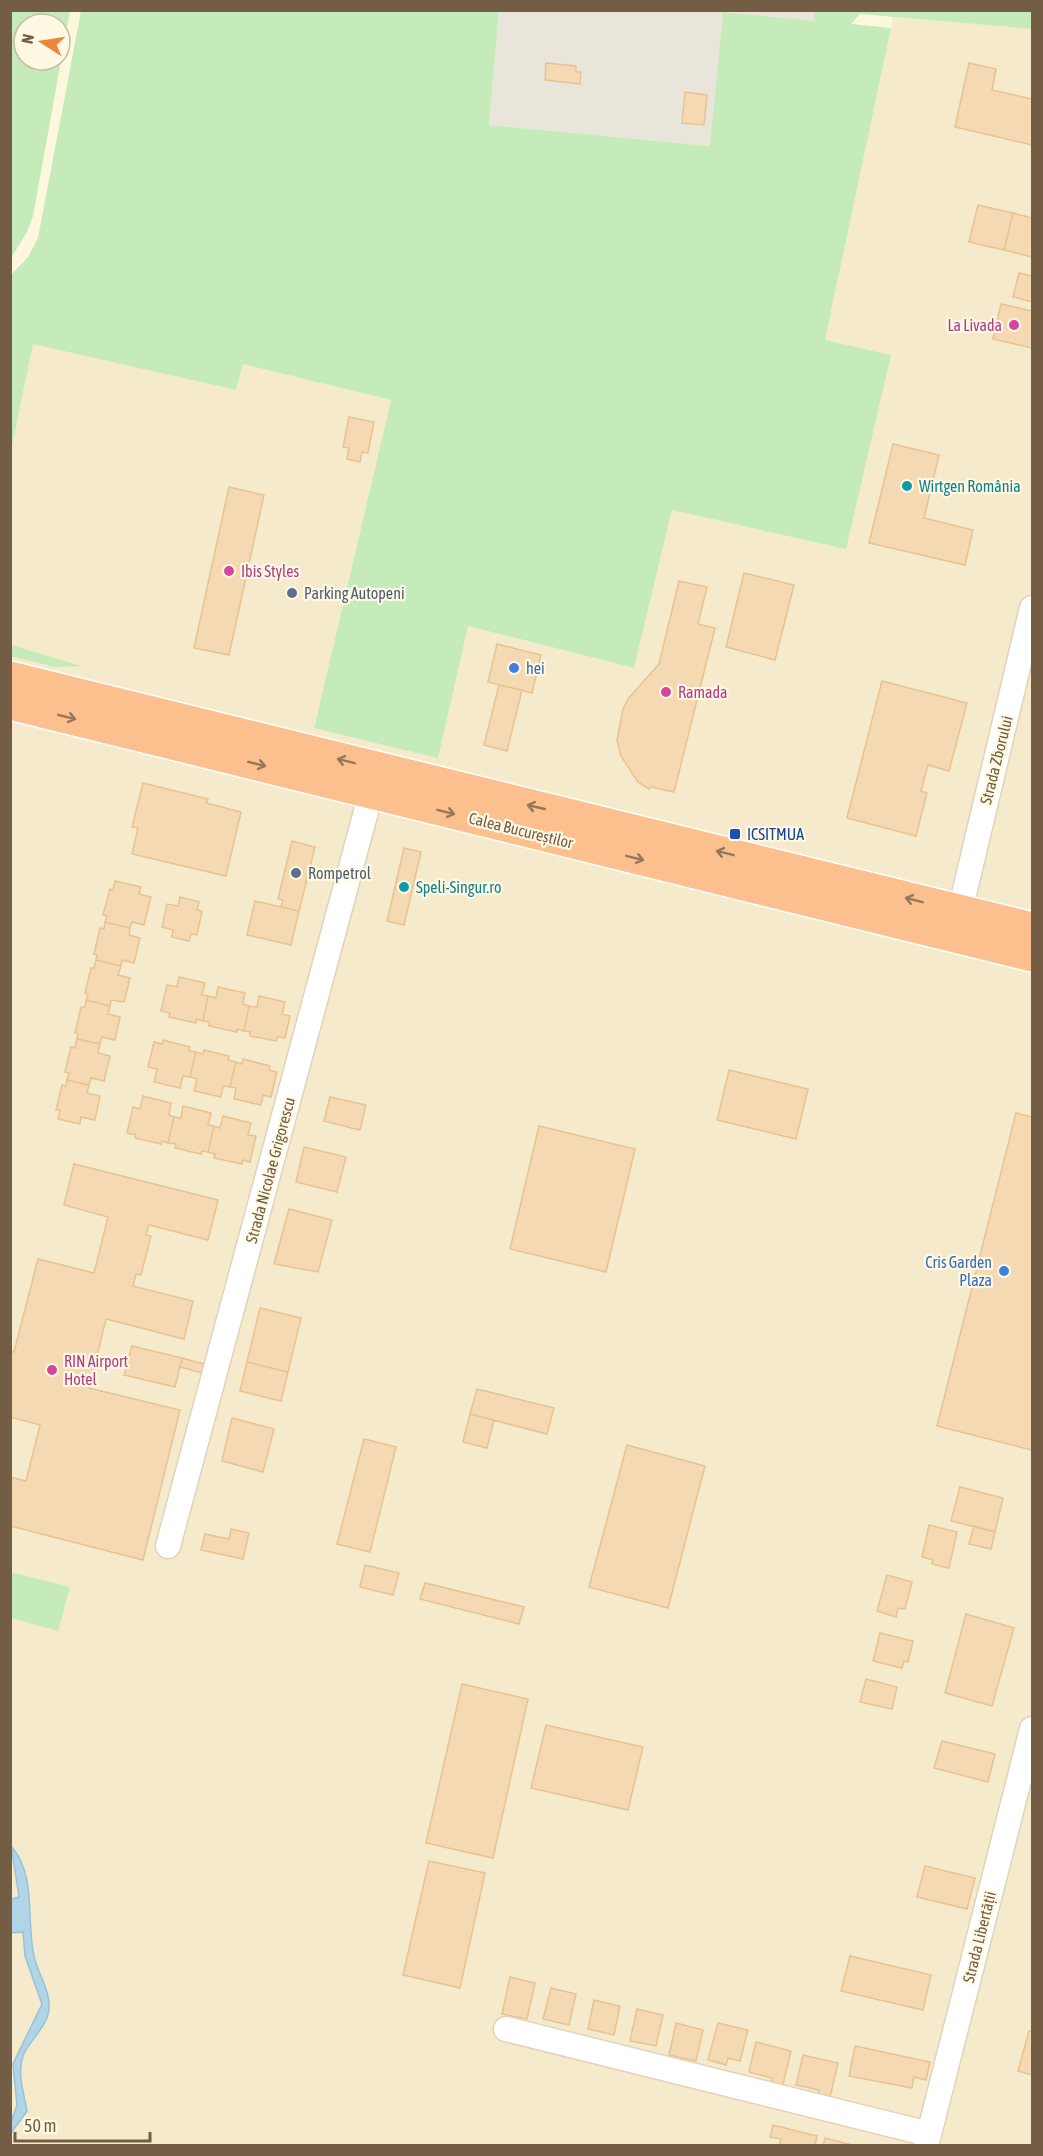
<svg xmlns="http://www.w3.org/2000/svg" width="1043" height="2156" font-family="'Asap Condensed',sans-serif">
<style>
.residential{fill:#f5eacb}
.industrial{fill:#eae5da}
.green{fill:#c5ebbb;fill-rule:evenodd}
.water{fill:#b1d5e7;stroke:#97c2d9;stroke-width:1.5}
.building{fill:#f4d9b3;stroke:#e7c392;stroke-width:1.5}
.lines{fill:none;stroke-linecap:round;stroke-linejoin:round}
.minor-casing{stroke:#e1d3b9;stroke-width:27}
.highway-casing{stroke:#fff;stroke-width:36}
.minor{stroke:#fff;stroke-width:24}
.highway{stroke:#fcc08f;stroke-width:33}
.oneway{stroke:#957658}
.hotel-dot{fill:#d1479c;stroke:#fff9e4;stroke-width:2}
.culture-dot{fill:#0f9aa8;stroke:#fff9e4;stroke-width:2}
.service-dot{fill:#5c6f8a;stroke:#fff9e4;stroke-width:2}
.shop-dot{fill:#3f7fe0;stroke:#fff9e4;stroke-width:2}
.transit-dot{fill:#1a4fb4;stroke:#fff9e4;stroke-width:2}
.labels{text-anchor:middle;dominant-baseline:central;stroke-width:4.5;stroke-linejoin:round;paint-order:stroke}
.hotel-label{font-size:16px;fill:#b23c85;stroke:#fff9e4;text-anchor:start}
.culture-label{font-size:16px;fill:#0d838f;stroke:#fff9e4;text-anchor:start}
.service-label{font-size:16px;fill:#4e5e75;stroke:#fff9e4;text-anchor:start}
.shop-label{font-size:16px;fill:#366cbe;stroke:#fff9e4;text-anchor:start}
.street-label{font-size:16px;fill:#735e45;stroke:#fff9e4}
.transit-label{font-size:16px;fill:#164399;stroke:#fff9e4;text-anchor:start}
</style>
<rect width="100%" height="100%" fill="#fdf7dd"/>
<path class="residential" d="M893,17l139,12v2116l-1021,1 -1,-1696 23,-107 203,47 7,-26 148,36 -77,327 154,-101 166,42 38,-158 219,-155 -66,-15z"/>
<path class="industrial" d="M499,11h316l-1,10 -91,-9 -12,134 -222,-21z"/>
<path class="green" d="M11,10l59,1 -37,205 -6,16 -16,26zM24,24h36v36h-36z
M815,11h217v18l-172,-15 -9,10 40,4 -66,312 66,15 -45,194 -174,-39 -38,158 -166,-42 -30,132 -124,-30 77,-328 -148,-36 -7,26 -203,-46 -22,106v-175l17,-18 10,-19 43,-227h418l-10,114 221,21 13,-134 91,9z
M11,645l71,21 -27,1 -44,-11z
M10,1572l60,15 -12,44 -47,-13z"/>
<path class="water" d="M11,1846c27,30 14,78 24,114 4,15 14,29 14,44 2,21 -20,35 -26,52 -6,17 1,38 4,55l-16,22v-11l6,-17 -4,-41 29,-60 -17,-48 -2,-24 -12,1v-34l8,-2z"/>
<path class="building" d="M546,63l30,3v6h5l-1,12 -35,-4z
M969,63l27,6 -4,21 40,9v46l-77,-18z
M685,92l22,3 -3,30 -22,-2z
M978,205l35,8 -9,37 -35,-8z
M1013,213l19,5v39l-28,-7z
M1019,273l13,3v26l-19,-5z
M1001,304l31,7v37l-39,-9z
M349,417l25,5 -6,31 -6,-1 -2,10 -13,-3 2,-11 -6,-1z
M893,444l46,11 -15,63 49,12 -8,35 -96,-22z
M229,487l35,8 -35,160 -35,-7z
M744,573l50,12 -19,75 -49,-13z
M679,581l28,6 -9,37 17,4 -41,164 -23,-5 -2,2 -11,-7 -17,-26 -4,-16 6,-31 5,-10 31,-35z
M497,644l44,11 -9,38 -44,-11z
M882,681l85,22 -18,68 -21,-6 -7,26 6,2 -11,43 -69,-18z
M499,685l23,5 -15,61 -23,-6z
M143,783l65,16 -2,4 35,9 -15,64 -94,-22 6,-26 -6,-1z
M292,841l23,6 -16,64 -18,-4 2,-7 -5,-1z
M404,848l17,4 -17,73 -17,-4z
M115,881l26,6 -2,7 12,3 -7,28 -12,-3 -2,6 -25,-6 2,-6 -4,-1 7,-26 3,1z
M180,897l19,5 -2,8 5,1 -5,24 -6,-1 -2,7 -17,-4 1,-7 -11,-3 5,-23 11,2z
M255,901l44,10 -8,34 -44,-10z
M105,922l25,6 -1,7 11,3 -6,25 -12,-3 -1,6 -25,-6 1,-5 -3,-1 6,-26 4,1z
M96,960l25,6 -3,9 12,3 -6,24 -13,-2 -1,6 -24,-6 2,-6 -3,-1 6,-25h3z
M179,977l26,6 -3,12 6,1 -5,25 -7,-2v4l-27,-6 1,-4 -9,-2 6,-26 10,2z
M218,987l27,6 -2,11 6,2 -5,25 -7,-2v3l-28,-6v-4l-6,-1 5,-25 8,2z
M259,996l26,6 -3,12 8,2 -5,22 -8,-1 -1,4 -26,-5v-4l-6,-1 5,-25 8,1z
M86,1000l24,6 -2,8 12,3 -5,23 -13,-3 -2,7 -23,-5 1,-5 -3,-1 6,-26h4z
M77,1039l23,5 -2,9 12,3 -6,25 -13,-3 -2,7 -22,-5 2,-7 -4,-1 6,-25 4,1z
M163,1040l27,7 -1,4 7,1 -6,25 -7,-1 -3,12 -26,-6 3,-13 -9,-2 6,-25 8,2z
M204,1050l25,6 -1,4 8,2 -6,25 -7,-1 -2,11 -27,-6 3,-12 -7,-2 6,-25 7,2z
M243,1059l27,7 -1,4 8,2 -6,25 -8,-2 -2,10 -27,-6 2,-11 -6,-1 6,-25 6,2z
M729,1070l79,19 -12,50 -79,-19z
M67,1080l22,5 -2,8 13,3 -5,24 -14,-3 -1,7 -22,-5 2,-9h-4l6,-25 4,1z
M143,1096l28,7 -2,12 5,2 -6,26 -6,-2 -1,3 -26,-6 1,-3 -9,-2 6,-26 7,2z
M330,1097l36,8 -6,25 -36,-9z
M183,1106l28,7 -3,12 6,1 -6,26 -6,-1 -1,3 -26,-6 1,-4 -8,-1 6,-26 7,1z
M1016,1113l16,4v333l-95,-24z
M223,1116l28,7 -3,12 8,1 -6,26 -7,-2 -1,4 -28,-6 1,-4 -7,-2 6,-26 6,2z
M539,1126l96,23 -29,123 -96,-23z
M304,1147l42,10 -9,35 -41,-10z
M74,1164l144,36 -10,40 -59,-15 -3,10 5,1 -10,39 -5,-1 -3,12 60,15 -9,38 -78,-20 -17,69 91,22 -37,150 -133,-34v-49l16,4 14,-56 -30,-8v-66l4,1 24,-93 56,14 14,-56 -44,-12z
M289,1209l43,11 -14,52 -44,-8z
M260,1308l41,10 -13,54 -41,-10z
M132,1346l50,12 -7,29 -51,-12z
M182,1358l26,7 -2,9 -26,-7z
M247,1362l41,10 -7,29 -41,-10z
M477,1389l77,19 -7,26 -77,-20z
M470,1414l24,6 -7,28 -24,-6z
M232,1418l42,11 -11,43 -41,-11z
M364,1439l32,8 -26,105 -33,-8z
M627,1445l78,21 -37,142 -79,-21z
M960,1487l43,11 -8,34 -44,-11z
M929,1525l28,7 -8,36 -17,-4 1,-4 -11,-3z
M974,1526l21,6 -4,17 -22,-5z
M231,1529l18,4 -6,26 -42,-9 4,-16 24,5z
M365,1565l34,8 -6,22 -33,-8z
M887,1575l25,7 -7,27 -7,-1 -2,9 -19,-6z
M425,1583l99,24 -5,17 -99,-25z
M966,1614l48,14 -22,78 -47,-13z
M880,1633l33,8 -5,21 -4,-1 -2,7 -29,-7z
M866,1679l31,8 -5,22 -32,-7z
M462,1684l66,15 -35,159 -67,-15z
M546,1725l97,22 -15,63 -97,-22z
M942,1741l53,13 -7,28 -54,-14z
M429,1861l56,12 -25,115 -57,-13z
M925,1866l50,12 -8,31 -50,-12z
M850,1956l81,19 -8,35 -82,-19z
M510,1977l25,6 -8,36 -25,-5z
M551,1988l25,6 -7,31 -26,-6z
M594,2000l26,6 -6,29 -26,-6z
M637,2009l26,6 -7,31 -26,-5z
M676,2023l27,7 -7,31 -27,-6z
M718,2023l30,7 -8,31 -12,-3 -2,7 -18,-5z
M1029,2031l3,1v43l-14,-4z
M756,2042l35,9 -9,37 -12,-3 2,-7 -23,-6z
M855,2046l75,16 -4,18 -12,-3 -2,11 -63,-12z
M803,2055l35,8 -9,38 -12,-3 2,-8 -23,-5z
M773,2125l44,11 -2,10h-36l2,-7 -11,-2z
M825,2138l31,8h-33z"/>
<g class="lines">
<defs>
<path id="minor" d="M960,911l72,-303
M168,1546l203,-753
M506,2029l423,105
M926,2146l106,-417"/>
<path id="highway" d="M10,678l1022,251
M10,703l1022,252"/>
</defs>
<use href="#minor" class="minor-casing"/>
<use href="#highway" class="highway-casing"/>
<use href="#minor" class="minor"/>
<use href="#highway" class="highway"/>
</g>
<defs><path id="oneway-shaft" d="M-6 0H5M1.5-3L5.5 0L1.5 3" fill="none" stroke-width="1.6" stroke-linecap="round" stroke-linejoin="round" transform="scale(1.5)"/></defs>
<g class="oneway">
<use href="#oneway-shaft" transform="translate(67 717) rotate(14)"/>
<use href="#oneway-shaft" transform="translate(346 761) rotate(-166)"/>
<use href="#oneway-shaft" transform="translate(257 764) rotate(14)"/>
<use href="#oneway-shaft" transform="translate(536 807) rotate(-167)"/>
<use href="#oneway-shaft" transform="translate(446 812) rotate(14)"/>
<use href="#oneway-shaft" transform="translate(725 853) rotate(-166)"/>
<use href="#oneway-shaft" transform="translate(635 858) rotate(14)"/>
<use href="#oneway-shaft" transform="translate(914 900) rotate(-166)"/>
</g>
<g class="hotel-dot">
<circle cx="1014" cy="325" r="6"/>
<circle cx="229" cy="571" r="6"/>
<circle cx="666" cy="692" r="6"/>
<circle cx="52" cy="1370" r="6"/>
</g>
<g class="culture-dot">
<circle cx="907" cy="486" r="6"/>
<circle cx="404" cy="887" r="6"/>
</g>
<g class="service-dot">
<circle cx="292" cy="593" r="6"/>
<circle cx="296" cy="873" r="6"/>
</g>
<g class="shop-dot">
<circle cx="514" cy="668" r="6"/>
<circle cx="1004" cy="1271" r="6"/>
</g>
<rect class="transit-dot" x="729" y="828" width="12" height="12" rx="3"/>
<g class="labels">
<g class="hotel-label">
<text x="1002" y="325" text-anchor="end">La Livada</text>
<text x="241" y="571">Ibis Styles</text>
<text x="678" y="692">Ramada</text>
<text x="64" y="1361">RIN Airport<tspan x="64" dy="18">Hotel</tspan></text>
</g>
<g class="culture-label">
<text x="919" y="486">Wirtgen România</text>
<text x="416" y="887">Speli-Singur.ro</text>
</g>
<g class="service-label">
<text x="304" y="593">Parking Autopeni</text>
<text x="308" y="873">Rompetrol</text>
</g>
<g class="shop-label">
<text x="526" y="668">hei</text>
<text x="992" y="1262" text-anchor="end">Cris Garden<tspan x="992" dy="18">Plaza</tspan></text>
</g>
<g class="street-label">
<text transform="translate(996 760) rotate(-76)">Strada Zborului</text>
<text transform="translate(521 830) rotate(14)">Calea Bucureștilor</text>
<text transform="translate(270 1170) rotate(-75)">Strada Nicolae Grigorescu</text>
<text transform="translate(979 1937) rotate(-76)">Strada Libertății</text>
</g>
<g class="transit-label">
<text x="747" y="834">ICSITMUA</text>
</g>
</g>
<rect width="1043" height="2156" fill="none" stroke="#735e45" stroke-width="24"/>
<g transform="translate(42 42) rotate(282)"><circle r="28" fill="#fff9e4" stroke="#c7bba4" stroke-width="1.5"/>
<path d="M0-4.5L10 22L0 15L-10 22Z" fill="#ef853a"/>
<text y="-9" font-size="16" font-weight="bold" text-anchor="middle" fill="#735e45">N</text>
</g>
<path d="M15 2132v9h135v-9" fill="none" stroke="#735e45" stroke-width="3"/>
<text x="24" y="2132" font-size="18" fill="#735e45" stroke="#fff9e4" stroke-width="4.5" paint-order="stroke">50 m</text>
</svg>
